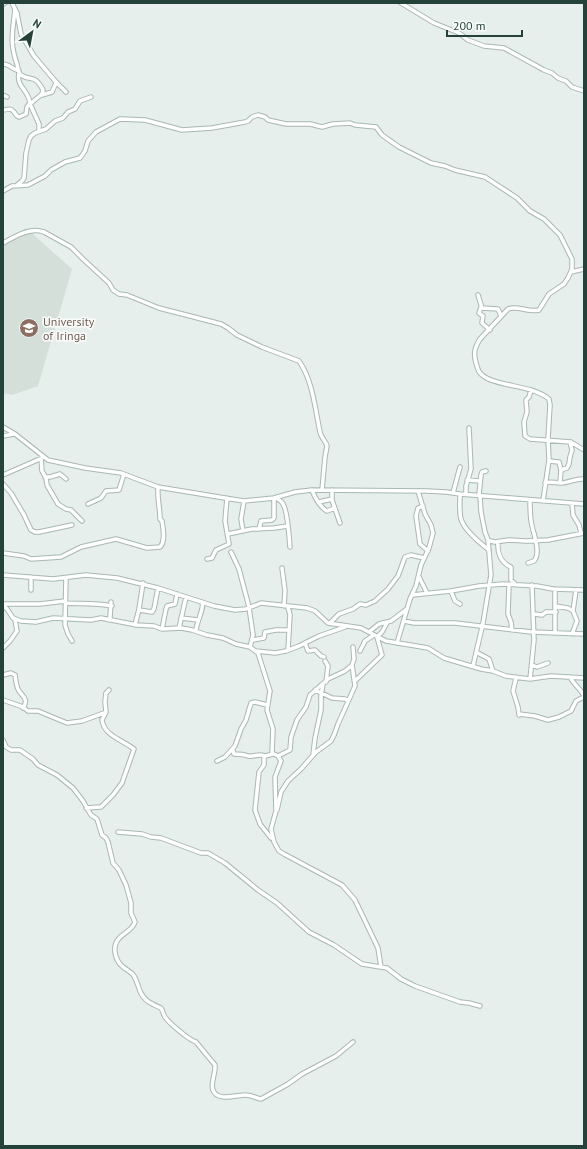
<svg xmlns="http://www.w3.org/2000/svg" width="587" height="1149" font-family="'PT Sans',sans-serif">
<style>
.built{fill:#d4dfda}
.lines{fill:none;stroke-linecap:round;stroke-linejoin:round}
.minor-casing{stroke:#a8b8b2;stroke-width:5.5}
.minor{stroke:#fff;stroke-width:3.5}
.labels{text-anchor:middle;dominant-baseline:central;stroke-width:3.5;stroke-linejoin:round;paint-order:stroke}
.education-label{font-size:12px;fill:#785e54;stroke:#f7fbf9;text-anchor:start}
</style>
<rect width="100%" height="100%" fill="#e6efeb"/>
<path class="built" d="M26,228l46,41 -34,117 -26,9 -9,-2v-150z"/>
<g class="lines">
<defs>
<path id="minor" d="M12,3l5,10 4,21 13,22 22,26 10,10
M401,3l33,20 25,10 9,7 16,6 20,2 40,22 8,3 6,5 8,3 6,6 12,4
M3,4l2,-1
M15,9c-2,22 -6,33 2,55 1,4 1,9 4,11 10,7 13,-2 22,15l-1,4 -12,10 9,20v7
M3,64c6,0 9,5 16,7
M19,73c-3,14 9,16 11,30
M3,95l4,2
M42,95l10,-3 4,-9
M3,110c9,-2 9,-1 14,6l2,1 7,-3 1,-7 3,-4
M17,185l5,-4 2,-3 2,-25 3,-13 2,-4 4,-3 11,-4 9,-8 8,-3 5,-6 7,-3 5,-8 11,-4
M3,191l9,-5 16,-1 17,-9 6,-6 14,-8 15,-4 5,-7 3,-10 8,-9 24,-13 25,1 37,10 30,-2 33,-6 3,-1 4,-4 6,-2 7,2 3,3 18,4h24l12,3 11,-3 17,-1 5,2 21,2 6,8 17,12 32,16 14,3 10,4 30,7 32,21 13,13 14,8 16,16 12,24v10l-4,9 -4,6 -15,10 -10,16c-11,3 -21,-5 -31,-1l-28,30c-5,8 -7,14 -4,24 1,4 2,8 5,11 13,13 50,10 68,25l1,6 -2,34 1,21 -6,41
M3,243c13,-7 27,-16 41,-11l27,15 13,13 25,23 4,7 6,4 8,1 32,13 62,16 7,4 9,7 25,12 37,14c14,20 16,48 21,71 1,6 6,9 7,14l-2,11 -3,33
M571,272l13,-3
M478,295l4,13 16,1 3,7
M481,307l-2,6 4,3 -1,7 8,7
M531,390l-2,7 -3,3 1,12 -3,10 1,14 5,3 41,3 13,8
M3,427l12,7 33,26 37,8 36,5 37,14 73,12 13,2 30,-3 21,-6 17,-2 115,1 19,1 14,2 124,10
M3,436l11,-2
M41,458l1,13 4,7 1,7 11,19 8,5 5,1 11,11
M549,461l10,1 2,8
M3,475l39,-17
M45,477h5l10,-3 6,5
M467,480l13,1
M545,483c6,-2 10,0 16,0 8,0 15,-5 23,-4
M560,483l1,-13 6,-2 2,-4 1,-7 2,-7 -2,-8
M3,484l8,9 13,22 7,15 4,2h4l33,-7
M312,490c3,8 8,17 15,21l8,-3
M332,490v10l8,23
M453,493l7,-26
M460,494c0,8 -1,18 1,25 3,11 19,24 28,31
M466,494v-8l5,-17 -2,-41
M479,495l2,-20 1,-3 4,-1
M480,496l1,16 4,20 3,8 2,1 5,1 14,-2 17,1 22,-1 36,-7
M276,498c3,2 6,3 7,6 5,8 6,33 7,43
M319,502l13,-3
M572,503l1,12 6,10 2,8
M88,504l13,-6 5,-7 13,-1 5,-16
M423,506l-5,2 -2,8 4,28 8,7
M259,529l2,-8 11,-1 2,-2v-20
M243,531l-2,-12 3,-18
M228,534l24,-5 22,-1 14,-2
M498,542c-1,11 3,21 13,25v13l4,4
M231,552l8,17 10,38 4,28 -3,12
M3,553l21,3 7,3 30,-2 20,-10 35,-8 31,9 13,-1c6,-6 3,-19 2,-26l-2,-2c0,-11 -3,-22 -2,-32
M207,559l5,-1 4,-8 13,-6 -4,-23 2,-23
M528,563l6,-2c7,-8 0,-26 -2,-35 -2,-8 -2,-18 -2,-26
M282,568l3,23 -1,15
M3,575l50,4 33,-4 31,3 41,10 56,18 21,4 11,-1 15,-6 46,5 8,3 13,12 33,5 25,13 42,7 16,10 37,11 12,2 13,5 24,3 21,-3 33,2
M419,577l8,16
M66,578l-1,47 3,9 4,7
M509,584l-1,30 3,8 1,8
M555,589v44
M31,590v-13
M451,591l4,10 5,3
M412,595l39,-4 28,-5 24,-2 34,2 16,3 31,1
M65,603c16,1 31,0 47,3
M3,604h37l25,-3
M3,605l4,4 6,9 8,3 15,1 17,-4 38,2 10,-2 36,7 17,1 8,3 19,-1 11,2 15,5 16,3 13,6 14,3 8,6 12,38 -3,19 6,19 -1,24 6,3 3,5 -6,16 1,34 -5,18 3,13 5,9 5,3 58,31 13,15 23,48 3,19
M555,606l13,2 5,3
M139,610l13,2 2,-3 4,-21
M534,614l8,1 4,-3h10
M181,618l17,2
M109,620l1,-3 1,-15
M404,621l10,2h41l76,9 53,2
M330,623l9,-9 14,-5 7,-5 6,1 9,-4 13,-12 10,-13 7,-19 6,-2 13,3
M135,625l4,-16 4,-26
M179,628l7,-31
M162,629l4,-20 1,-3 8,-2 2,-10
M196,631c0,-9 9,-23 6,-29
M369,632l10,-8 12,-3 16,-12
M572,634l5,-13 -4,-10 3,-21
M253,640l11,-2 1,-6 11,-2h13
M305,643l3,8 7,-1 6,6 3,1
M397,643l13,-44 6,-13 5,-21 8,-17 4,-15 -2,-8 -6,-11 -7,-23
M3,648l7,-7 7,-10 -2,-11
M288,650l2,-35 -2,-8
M256,651l19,2 11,-2 13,-5 20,-10 26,-9
M360,651l5,-10 9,-6
M476,652l13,7 4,12
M325,661l3,5 -2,16
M532,665l5,2 11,-4
M473,666l10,-43 8,-48 -3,-35
M3,675l8,-2 4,2c1,6 1,11 4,16 4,6 10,8 4,17
M570,677c4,8 11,12 14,19
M516,678l-3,13 5,16 1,8
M530,679l4,-39 -2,-55
M356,680l26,-25 -5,-18 5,-5 5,-9
M315,690l17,8 13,1 3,2
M3,700l20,7 5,4h10l29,12 15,-2 22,-8
M519,714l16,2 13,4 11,-3 12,-6 5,-10 8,-4
M3,740l3,7 5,3h9l13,9 5,6 19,10 16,13 10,13 8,14 6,4 5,16 4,3 2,4 5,21 6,7 7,15 5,18v10l4,9c-3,10 -16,12 -19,21 -3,7 0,18 6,23 4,4 9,5 12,10 3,5 4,10 6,15 4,10 12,13 21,17 2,3 2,6 4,9 4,6 24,23 31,25l19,23c1,8 -5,18 -2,25 4,12 24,5 32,5 6,0 11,3 16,4l27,-15 14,-10 34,-18 17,-14
M233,750l1,4c5,0 9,0 14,2 7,1 10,-3 17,0
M313,755l2,-17 6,-28v-14l2,-12
M278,756l12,-6 1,-13 6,-17 9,-13 4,-12 18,-16 17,-8 7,-6
M217,761l8,-4 10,-11 6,-17 5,-9 5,-17 4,-1 12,3
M86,808l15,-1 12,-12 9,-12 12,-34c-11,-9 -30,-13 -32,-29l4,-8 -1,-10 1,-9 3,-3
M277,810l4,-18 7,-11 13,-12 15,-17 15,-11 3,-6 4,-11 17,-38 -3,-21 2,-6 -1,-12
M118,832l24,2 9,3 10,1 40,15h7l17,10 33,27 19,13 32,29 25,13 28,19 25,4 14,11 14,7 45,16 9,1 11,3
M271,838l-11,-14 -5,-14 4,-38 5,-7v-7l1,-2 8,-2"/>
</defs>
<use href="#minor" class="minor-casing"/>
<use href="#minor" class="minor"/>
</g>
<defs>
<symbol id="university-disc" viewBox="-11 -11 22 22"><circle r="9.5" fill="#8d6e63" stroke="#f7fbf9"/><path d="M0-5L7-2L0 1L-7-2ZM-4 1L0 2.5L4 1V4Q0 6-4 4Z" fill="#fff"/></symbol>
</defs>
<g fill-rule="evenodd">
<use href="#university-disc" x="18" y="317" width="22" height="22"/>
</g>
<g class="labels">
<g class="education-label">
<text x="43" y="321">University<tspan x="43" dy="14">of Iringa</tspan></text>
</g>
</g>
<rect width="587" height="1149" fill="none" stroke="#24423a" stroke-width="8"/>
<g transform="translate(32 32) rotate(32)" stroke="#f7fbf9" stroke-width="3" paint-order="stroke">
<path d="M0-3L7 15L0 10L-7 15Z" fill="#24423a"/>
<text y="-6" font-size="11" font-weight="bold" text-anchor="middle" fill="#24423a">N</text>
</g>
<path d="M447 30v6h75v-6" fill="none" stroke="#24423a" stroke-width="2"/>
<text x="453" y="30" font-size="12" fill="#24423a" stroke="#f7fbf9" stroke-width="3" paint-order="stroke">200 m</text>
</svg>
